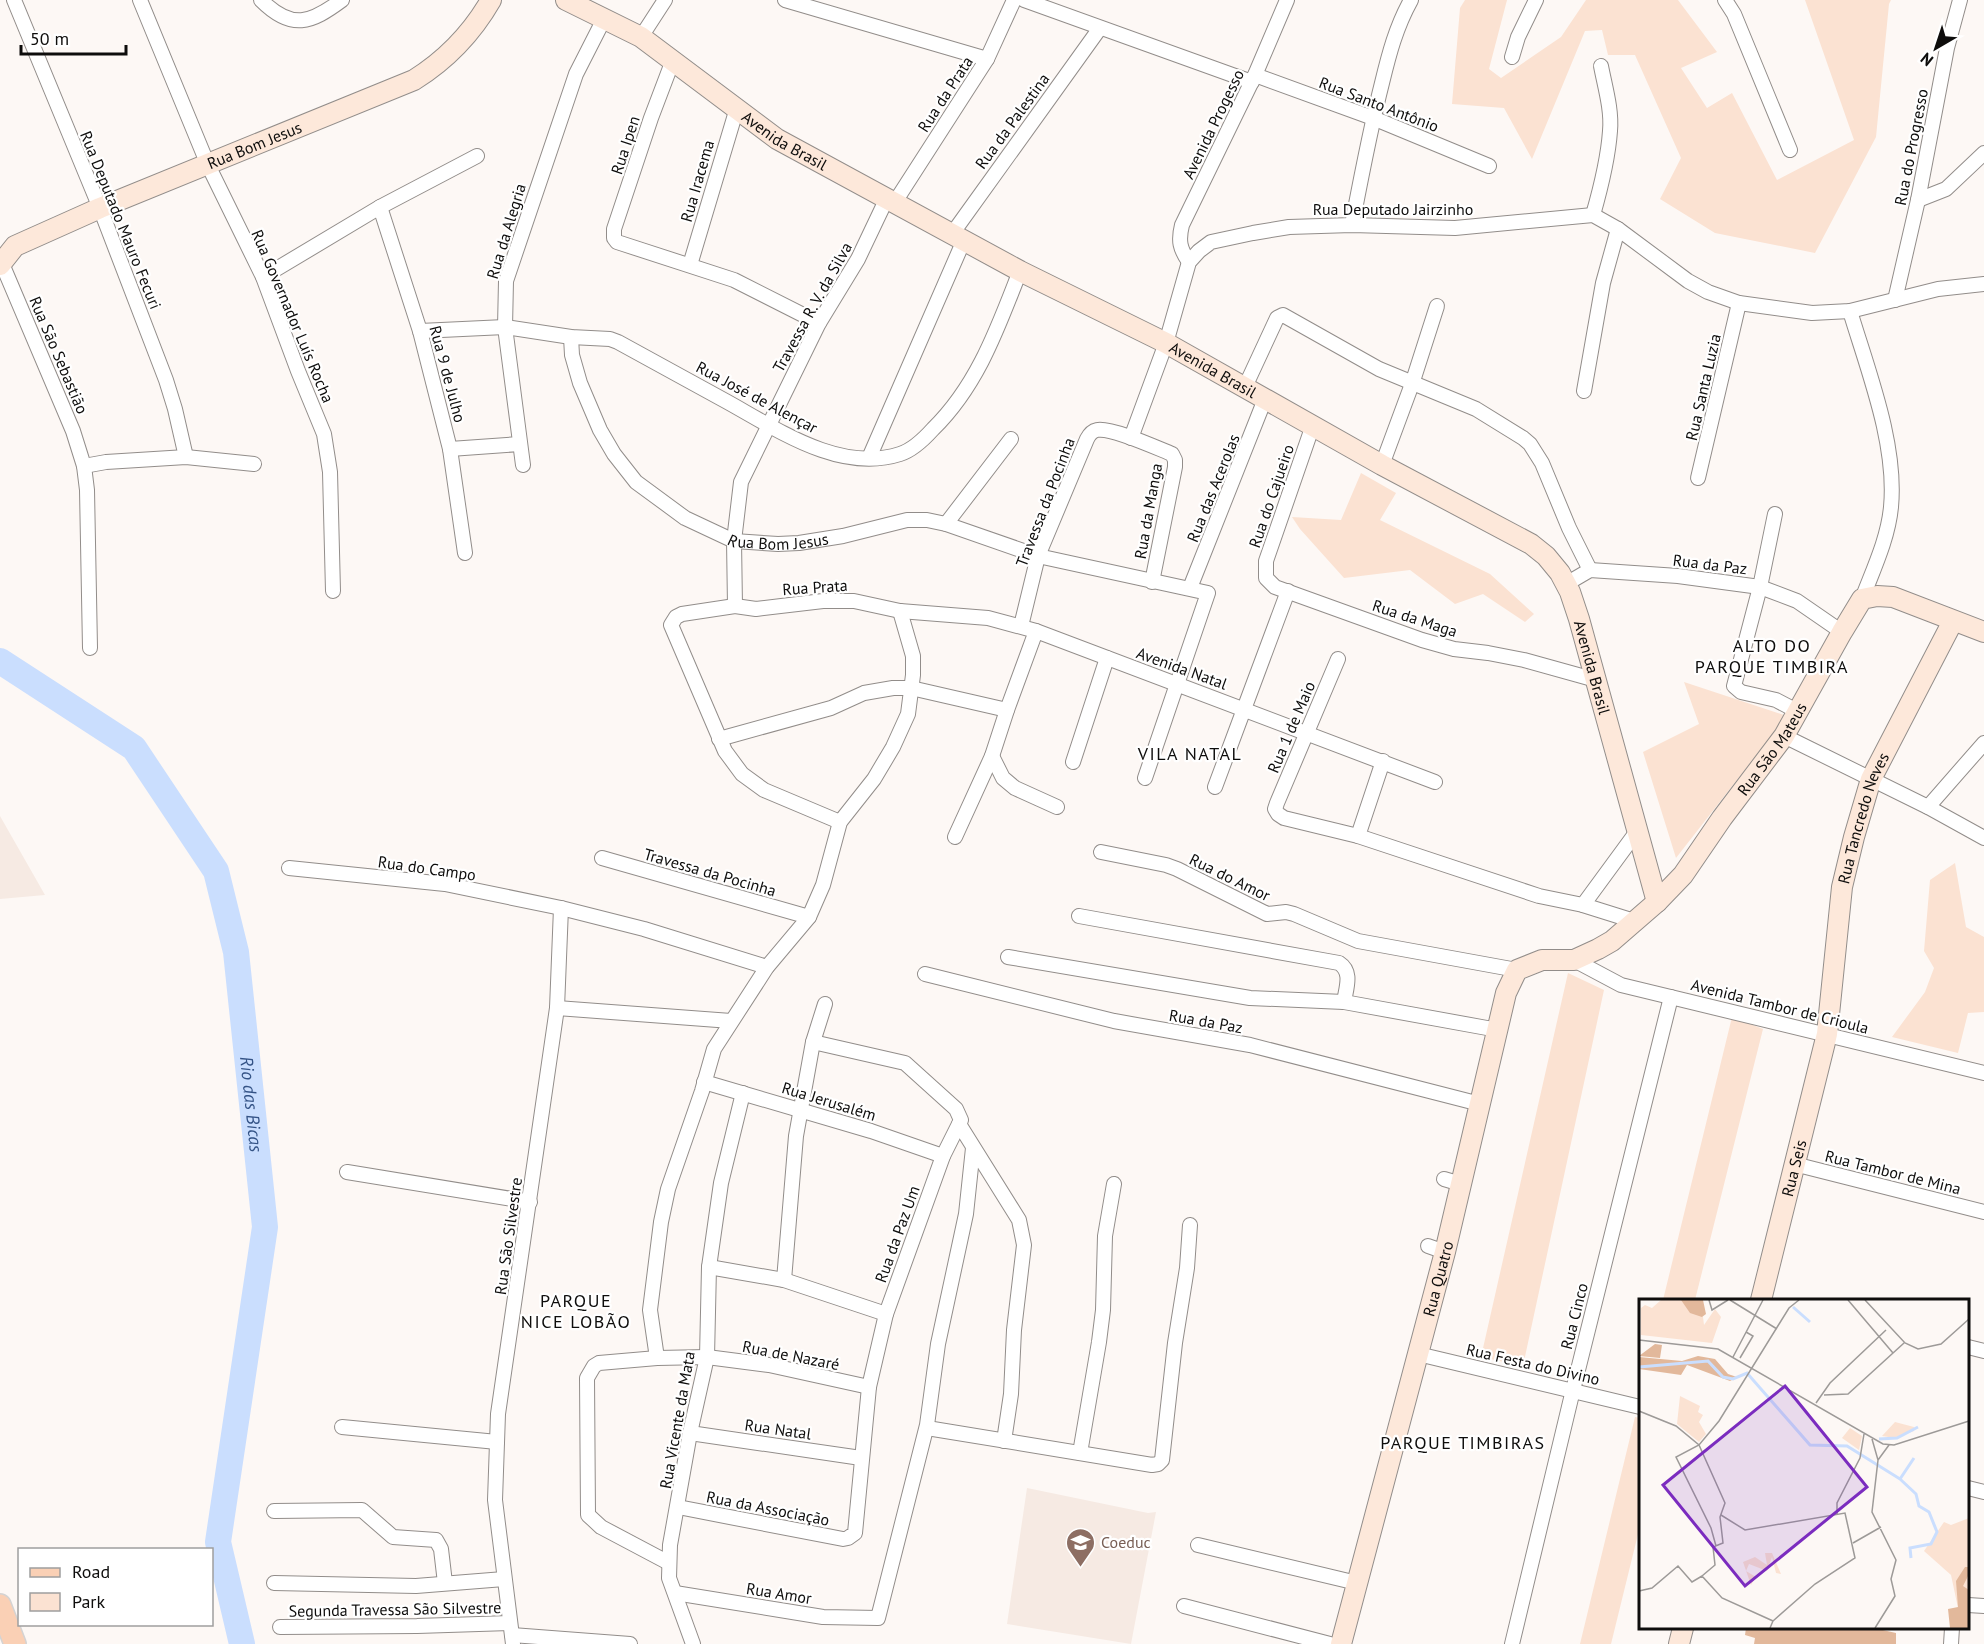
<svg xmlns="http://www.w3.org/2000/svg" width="1984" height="1644" font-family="'PT Sans',sans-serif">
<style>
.built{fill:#f6eae3}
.green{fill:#fbe2d2}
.forest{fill:#e2b89b}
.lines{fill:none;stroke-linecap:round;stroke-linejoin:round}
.river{stroke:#cadefe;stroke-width:26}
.street-casing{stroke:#928d8a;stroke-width:16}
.secondary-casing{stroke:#928d8a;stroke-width:22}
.primary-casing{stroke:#d4d3d3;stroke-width:24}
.street{stroke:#fff;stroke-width:14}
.secondary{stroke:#fde8da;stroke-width:20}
.primary{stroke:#fad0b5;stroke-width:21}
.labels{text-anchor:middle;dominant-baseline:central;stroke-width:4.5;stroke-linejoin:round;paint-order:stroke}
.street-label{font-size:16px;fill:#0e0d0c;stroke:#fff}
.education-label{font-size:16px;fill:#785e54;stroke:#fff;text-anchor:start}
.neighbourhood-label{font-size:18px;letter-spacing:1.5px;fill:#0e0d0c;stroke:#fff}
.water-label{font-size:18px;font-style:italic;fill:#345386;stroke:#fff}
.inset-river{fill:none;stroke:#cadefe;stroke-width:3}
.inset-road{fill:none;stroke:#9d9a98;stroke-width:1.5}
.view{fill:#7b2cbf;fill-opacity:0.15;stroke:#7b2cbf;stroke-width:3}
.inset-edge{fill:none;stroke:#0e0d0c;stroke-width:3}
</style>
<rect width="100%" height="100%" fill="#fdf8f5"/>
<path class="built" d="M0,816l45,79 -45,4z
M1027,1488l121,25 8,-1 -25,132 -124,-20z"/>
<path class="green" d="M1465,0h42l-18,69 12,9 60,-41 25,-37h92l39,52 -36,16 26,40 25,-15 45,87 77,-40 -49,-140h86l-2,4 -13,133 -61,116 -100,-20 -55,-34 21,-41 -46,-103h-27l-6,-25 -17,1 -53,128 -28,-51 -52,-4 8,-96z
M1361,473l35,20 -16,27 110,54 44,40 -9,8 -42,-28 -28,10 -45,-34 -66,8 -44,-49 -8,-12 49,3z
M1684,682l103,34 -111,142 -33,-106 56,-28z
M1955,863l11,64 18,10v75l-16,1 -10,40 -66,-16 33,-45 9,-24 -10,-17 6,-71z
M1568,973l36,17 -81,376 -42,-9z
M1732,1017l31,12 -68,271h-32z
M1635,1417l5,1v108l-29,118h-31z"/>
<path class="forest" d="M1746,1628h128l22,5v11h-142l1,-6 -10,-3z"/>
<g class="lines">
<path class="river" id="s1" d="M0,661l134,87 82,123 20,81 29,275 -47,315 24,102"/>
<defs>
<g id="street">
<path d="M14,0l86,208 66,172 9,29 11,48"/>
<path d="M140,0l68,165 55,112 35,94 26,63 6,38 3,119"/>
<path d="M261,0c31,31 50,23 81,0"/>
<path d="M785,0l202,59"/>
<path d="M1024,0l228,82"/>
<path d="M1725,0l9,14 56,136"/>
<path d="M641,37l24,-37"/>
<path d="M1512,57l6,-20 18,-37"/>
<path d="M673,60l-22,58 -37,111v9l3,4 117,38 85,43"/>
<path d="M1255,75l118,43 116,48"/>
<path d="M1918,200l28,-11 38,-36"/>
<path d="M895,202l92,-143 27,-59"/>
<path d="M380,207l40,124 30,118 15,104"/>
<path d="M1593,215c8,-28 15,-55 17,-84 2,-21 -5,-44 -9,-65"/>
<path d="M1352,225c9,-47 18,-95 30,-142 7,-29 14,-56 29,-83"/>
<path d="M952,234l148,-206"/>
<path d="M0,259l73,172 11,35 3,24 3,158"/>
<path d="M1189,262c-9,-13 -11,-21 -7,-37l73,-150 32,-75"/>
<path d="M690,265l47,-157"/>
<path d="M263,277l117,-70 97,-51"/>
<path d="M1895,300l23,-100 29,-152 13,-48"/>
<path d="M1850,311c18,60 47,133 41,196 -3,32 -18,63 -29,92"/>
<path d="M420,331l85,-4 66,10 39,2 8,3c35,19 69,38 104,57 52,28 116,75 178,55 13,-4 24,-15 33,-25 45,-44 65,-102 87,-158"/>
<path id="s2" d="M571,337l1,18 8,28 20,47 14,24 22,28 49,36 49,23 44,3 21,-1 44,-7 64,-16h20l19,4 92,32 170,37 -63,185"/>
<path d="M1245,387l32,-69 6,-3 96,54 97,40 47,29 7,6 12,19 27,65 21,42"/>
<path d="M1584,391l19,-108 15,-54"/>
<path d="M1313,425l-47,136v17l9,9 147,53 32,9 34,4 36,7 72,20"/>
<path d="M1131,438l35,-95 23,-81 10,-11 12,-9 42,-9 36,-6 63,-2 103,3 138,-13 25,14 70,52 20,11 31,11 73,10 38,-2 88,-22 46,-5"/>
<path d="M450,449l70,-5"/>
<path d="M869,458l95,-218"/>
<path d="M523,465l-18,-138 1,-46 70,-207 28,-55"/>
<path d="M1382,465l30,-81 25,-78"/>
<path d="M84,466l22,-4 80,-5 68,7"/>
<path d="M1698,478l41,-175"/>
<path d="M1775,514l-15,73 -26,99 7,6 35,8 21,11"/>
<path d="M946,524l65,-85"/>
<path d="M1566,584l24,-14 88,6 82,11 37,14 45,31"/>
<path d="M1190,588l75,-189"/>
<path d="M735,606l-1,-65 7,-59 78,-159 39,-64 29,-61"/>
<path d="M1021,626l17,-70 49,-117c2,-4 5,-8 10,-9 14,-3 60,18 75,24l3,6v7l-23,115"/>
<path d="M1338,659l-61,144 -2,6 3,5 6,4 74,18 181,60 44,9 55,-75"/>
<path d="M1784,736l144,71 56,31"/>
<path d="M719,739l112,-31 33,-15 29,-5h18l96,22"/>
<path d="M992,756l11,22 12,10 42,19"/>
<path d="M1073,762l34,-104"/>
<path d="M1215,787l73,-196"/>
<path d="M1928,807l56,-64"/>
<path d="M840,822l-76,-32 -22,-16 -17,-23 -54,-126 5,-8 6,-3 53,-8 21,3 67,-8h31l46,10 88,7 48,13 399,151"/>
<path d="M1358,836l25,-75"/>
<path d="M955,837l37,-81 15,-46 29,-79"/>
<path d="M1101,852l65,13 11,4 90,45 19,-2 8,2 64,27 159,29"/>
<path d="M602,858l207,59"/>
<path d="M289,868l156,16 116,24 83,21 123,38"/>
<path d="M1583,905l51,16"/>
<path d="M1079,916l260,47c14,9 7,25 5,39"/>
<path d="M1008,957l242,41 94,4 154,28"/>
<path d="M1574,960l47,25 363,88"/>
<path d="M925,974l189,47 136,24 230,59"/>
<path d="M557,1008l174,13"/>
<path d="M704,1082l167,49 72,25"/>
<path d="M959,1124l60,96 5,25 -10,85 -3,64 -7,47"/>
<path d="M1794,1164l190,48"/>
<path d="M347,1172l183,30"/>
<path d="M1444,1179l17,5"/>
<path d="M1428,1246l17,6"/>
<path d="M709,1267l75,13 102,34"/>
<path d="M784,1280l12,-144 17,-94 12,-38"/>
<path d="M1968,1347l16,4"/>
<path d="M1418,1354l222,53"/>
<path d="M657,1358l-7,-48 11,-88 7,-33 34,-98 12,-42 53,-82 42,-50 14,-32 17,-63 34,-43 19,-32 15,-33 5,-39v-19l-13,-45"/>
<path d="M342,1427l155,15"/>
<path d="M927,1428l225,37 6,-1 4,-4 13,-117 12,-75 3,-43"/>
<path d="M690,1433l171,25"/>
<path d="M1080,1453l19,-111 4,-32 2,-74 9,-52"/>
<path d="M1968,1488l16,4"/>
<path d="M678,1507l165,32 5,-1 7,-5 14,-146 17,-73 57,-158 18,-36 -5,-11 -51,-46 -92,-21"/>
<path d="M274,1511l88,-1 31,27 43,3 5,9 4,34"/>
<path d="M1198,1545l159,38"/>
<path d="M669,1563l-68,-36 -13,-12 -1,-137 7,-12 5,-3 58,-5 50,-1 62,8 100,22"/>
<path d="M274,1583l142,3 88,-7"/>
<path d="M675,1593l148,24 55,1 49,-193 11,-81 28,-130 7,-66"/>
<path d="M1968,1605l16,1"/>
<path d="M1184,1606l146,38"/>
<path d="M280,1627l137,-1 93,-3"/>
<path d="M512,1635l118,9"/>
<path d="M513,1644l-18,-144 3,-86 59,-406 4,-100"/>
<path d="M693,1644l-24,-66 1,-33 20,-112 17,-76 2,-90 12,-84 22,-90"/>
<path d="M1512,1644l61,-254 98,-393"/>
<path d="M1951,1644l1,-16"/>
</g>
<g id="secondary">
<path id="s3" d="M566,0l75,37 136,102 243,132 146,72 216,122 149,79 15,12 14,17 10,19 9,27 78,283"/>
<path id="s4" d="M0,265l15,-19 85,-38 314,-128c32,-20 58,-47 77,-80"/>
<path id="s5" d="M1761,1300l66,-266 15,-147 12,-50 17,-58 82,-158"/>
<path id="s6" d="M1341,1644l104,-392 61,-259 11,-23 25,-10h32l24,-11 14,-8 45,-39 26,-27 39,-57 62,-82 58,-104 20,-33 15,-3 16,1 91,35"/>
<path d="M1679,1644l4,-16"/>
</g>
<path id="primary" d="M0,1605l15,39"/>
</defs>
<use href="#street" class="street-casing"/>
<use href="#secondary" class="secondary-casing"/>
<use href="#primary" class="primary-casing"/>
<use href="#street" class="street"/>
<use href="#secondary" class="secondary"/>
<use href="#primary" class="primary"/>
</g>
<defs>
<symbol id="school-pin" viewBox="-11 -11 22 30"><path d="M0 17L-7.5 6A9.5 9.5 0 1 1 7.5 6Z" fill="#8d6e63" stroke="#fff"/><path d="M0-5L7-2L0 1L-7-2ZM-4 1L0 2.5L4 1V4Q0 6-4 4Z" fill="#fff"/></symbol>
</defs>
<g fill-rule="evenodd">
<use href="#school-pin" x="1064" y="1526" width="33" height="45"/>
</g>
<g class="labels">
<g class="street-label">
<text transform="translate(945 94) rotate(-57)">Rua da Prata</text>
<text transform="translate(1379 104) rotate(21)">Rua Santo Antônio</text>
<text transform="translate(1012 121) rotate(-54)">Rua da Palestina</text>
<text transform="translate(1213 124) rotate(-64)">Avenida Progesso</text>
<text stroke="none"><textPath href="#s3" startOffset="261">Avenida Brasil</textPath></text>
<text stroke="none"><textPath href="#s4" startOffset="284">Rua Bom Jesus</textPath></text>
<text transform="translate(625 145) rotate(-72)">Rua Ipen</text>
<text transform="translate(1911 147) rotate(-79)">Rua do Progresso</text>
<text transform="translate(697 181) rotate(-74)">Rua Iracema</text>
<text x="1393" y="209">Rua Deputado Jairzinho</text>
<text transform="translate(121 220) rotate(68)">Rua Deputado Mauro Fecuri</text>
<text transform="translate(506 231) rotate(-73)">Rua da Alegria</text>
<text transform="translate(812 307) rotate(-61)">Travessa R. V. da Silva</text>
<text transform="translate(293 316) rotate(67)">Rua Governador Luís Rocha</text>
<text transform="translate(59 355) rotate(67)">Rua São Sebastião</text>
<text stroke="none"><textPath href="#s3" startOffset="747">Avenida Brasil</textPath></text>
<text transform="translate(448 374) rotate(75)">Rua 9 de Julho</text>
<text transform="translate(1703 387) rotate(-77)">Rua Santa Luzia</text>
<text transform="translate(757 397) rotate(28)">Rua José de Alençar</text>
<text transform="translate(1213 488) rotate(-68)">Rua das Acerolas</text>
<text transform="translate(1271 496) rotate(-71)">Rua do Cajueiro</text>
<text transform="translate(1045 502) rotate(-69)">Travessa da Pocinha</text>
<text transform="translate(1148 511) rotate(-80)">Rua da Manga</text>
<text stroke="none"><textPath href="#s2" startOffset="321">Rua Bom Jesus</textPath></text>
<text transform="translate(1710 564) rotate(7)">Rua da Paz</text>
<text transform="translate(815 587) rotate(-4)">Rua Prata</text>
<text transform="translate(1415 618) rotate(18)">Rua da Maga</text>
<text transform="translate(1182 668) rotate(20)">Avenida Natal</text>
<text stroke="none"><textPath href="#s3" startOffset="1251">Avenida Brasil</textPath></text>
<text transform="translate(1291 727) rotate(-67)">Rua 1 de Maio</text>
<text stroke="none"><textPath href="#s6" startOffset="1050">Rua São Mateus</textPath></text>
<text stroke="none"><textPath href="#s5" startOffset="494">Rua Tancredo Neves</textPath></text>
<text transform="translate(427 868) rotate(8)">Rua do Campo</text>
<text transform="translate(710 872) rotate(16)">Travessa da Pocinha</text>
<text transform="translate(1230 877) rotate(26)">Rua do Amor</text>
<text transform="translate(1780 1006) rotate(14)">Avenida Tambor de Crioula</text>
<text transform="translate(1206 1021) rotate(10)">Rua da Paz</text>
<text transform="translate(829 1101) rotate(17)">Rua Jerusalém</text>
<text stroke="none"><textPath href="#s5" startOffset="136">Rua Seis</textPath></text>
<text transform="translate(1893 1172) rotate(14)">Rua Tambor de Mina</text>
<text transform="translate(897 1234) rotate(-70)">Rua da Paz Um</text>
<text transform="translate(508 1236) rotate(-82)">Rua São Silvestre</text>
<text stroke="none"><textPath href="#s6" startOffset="378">Rua Quatro</textPath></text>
<text transform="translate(1574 1316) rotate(-76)">Rua Cinco</text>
<text transform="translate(791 1355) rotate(11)">Rua de Nazaré</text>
<text transform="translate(1533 1364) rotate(13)">Rua Festa do Divino</text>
<text transform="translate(677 1420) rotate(-80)">Rua Vicente da Mata</text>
<text transform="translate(778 1429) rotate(8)">Rua Natal</text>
<text transform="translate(768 1508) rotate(11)">Rua da Associação</text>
<text transform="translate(779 1593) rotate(9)">Rua Amor</text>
<text transform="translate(395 1609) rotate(-1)">Segunda Travessa São Silvestre</text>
</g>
<g class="education-label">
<text x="1101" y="1542">Coeduc</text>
</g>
<g class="neighbourhood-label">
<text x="1772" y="645">ALTO DO<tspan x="1772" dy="21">PARQUE TIMBIRA</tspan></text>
<text x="1190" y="753">VILA NATAL</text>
<text x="576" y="1300">PARQUE<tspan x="576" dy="21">NICE LOBÃO</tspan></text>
<text x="1463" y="1442">PARQUE TIMBIRAS</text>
</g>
<g class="water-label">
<text stroke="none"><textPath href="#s1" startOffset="544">Rio das Bicas</textPath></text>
</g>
</g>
<g transform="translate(1639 1299)">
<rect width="330" height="330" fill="#fdf8f5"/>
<path d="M22,1h20l22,17 1,8 11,-16 6,8 -9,26 -71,-8v-27l4,-3 7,3zM41,97l20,10 -2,6 5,3 -4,7 7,12 -7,8 -22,-18zM256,123l19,5v4l-19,7 -13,-2zM211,129l12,8 -3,14 -17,-12zM330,219v110l-11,-20 -7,-33 -27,-24 20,-29 7,3zM126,254h7l9,21 -5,-1 -4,-16 -5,14 -18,-7 -3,7 10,6 -5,8 -8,-23 12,-5 12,8z" fill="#fbe2d2"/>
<path d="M42,1h22l3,14 -4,3 -12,-4zM16,45l7,1 -2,13 -21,-2zM59,57l17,3 13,15 9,3 -7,4 -43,-16 -6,10 -42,-6v-12l43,4zM326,268h4l-1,9 -5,10 6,4v38h-19l-2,-19 10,-2 -2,-26z" fill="#e2b89b"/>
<path class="inset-river" d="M154,8l17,15M0,68l69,-6 15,16 10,2 14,-6 63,72 37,1 53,33 14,-21M240,140l18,-1 21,-11M261,180l16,15 3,12 10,6 8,20 -6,12 -21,4 1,10"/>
<path class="inset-road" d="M70,1l3,10 16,-10M91,1l47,29M209,1l45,53M226,1l40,43 13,6 23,-5 28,-25M0,41l79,9 165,95 11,1 75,-24M94,58l30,-57M101,59l13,-22 -7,-4M185,96l24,-1 56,-51M177,104l14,-20 56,-53M0,112l37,15 23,19 26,58 -5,14 3,26 -10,4 2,18 -13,11 20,22 51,23 -3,7M233,140l6,21 -6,52 24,48 -5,19 4,17 -20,32M239,161l11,-15M198,215v-11l23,-45 4,-24M82,216l24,15 100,-17 10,45 -40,26 -42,37M214,244l28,-16M77,247l-5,-18 -35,-71 23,-12 20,-24 70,-113 10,-8M0,292l13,-3 26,-22 14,16 10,-6"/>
<path class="view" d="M146,87l82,101 -122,99 -82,-101z"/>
<rect width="330" height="330" class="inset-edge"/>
</g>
<rect x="18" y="1548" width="195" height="78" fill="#ffffff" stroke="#9f9e9e" stroke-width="1.5"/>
<rect x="30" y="1568" width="30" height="9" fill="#fad0b5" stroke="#9f9e9e" stroke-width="1.5"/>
<text x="72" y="1578" font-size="18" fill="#0e0d0c">Road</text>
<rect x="30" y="1593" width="30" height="18" fill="#fbe2d2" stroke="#9f9e9e" stroke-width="1.5"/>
<text x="72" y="1608" font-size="18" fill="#0e0d0c">Park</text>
<g transform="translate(1936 48) rotate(219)" stroke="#ffffff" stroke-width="4.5" paint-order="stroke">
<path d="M0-4.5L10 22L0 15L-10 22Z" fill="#0e0d0c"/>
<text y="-9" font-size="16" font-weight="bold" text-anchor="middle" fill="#0e0d0c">N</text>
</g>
<path d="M21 45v9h105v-9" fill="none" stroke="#0e0d0c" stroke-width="3"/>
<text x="30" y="45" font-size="18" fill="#0e0d0c" stroke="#ffffff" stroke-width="4.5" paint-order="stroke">50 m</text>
</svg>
